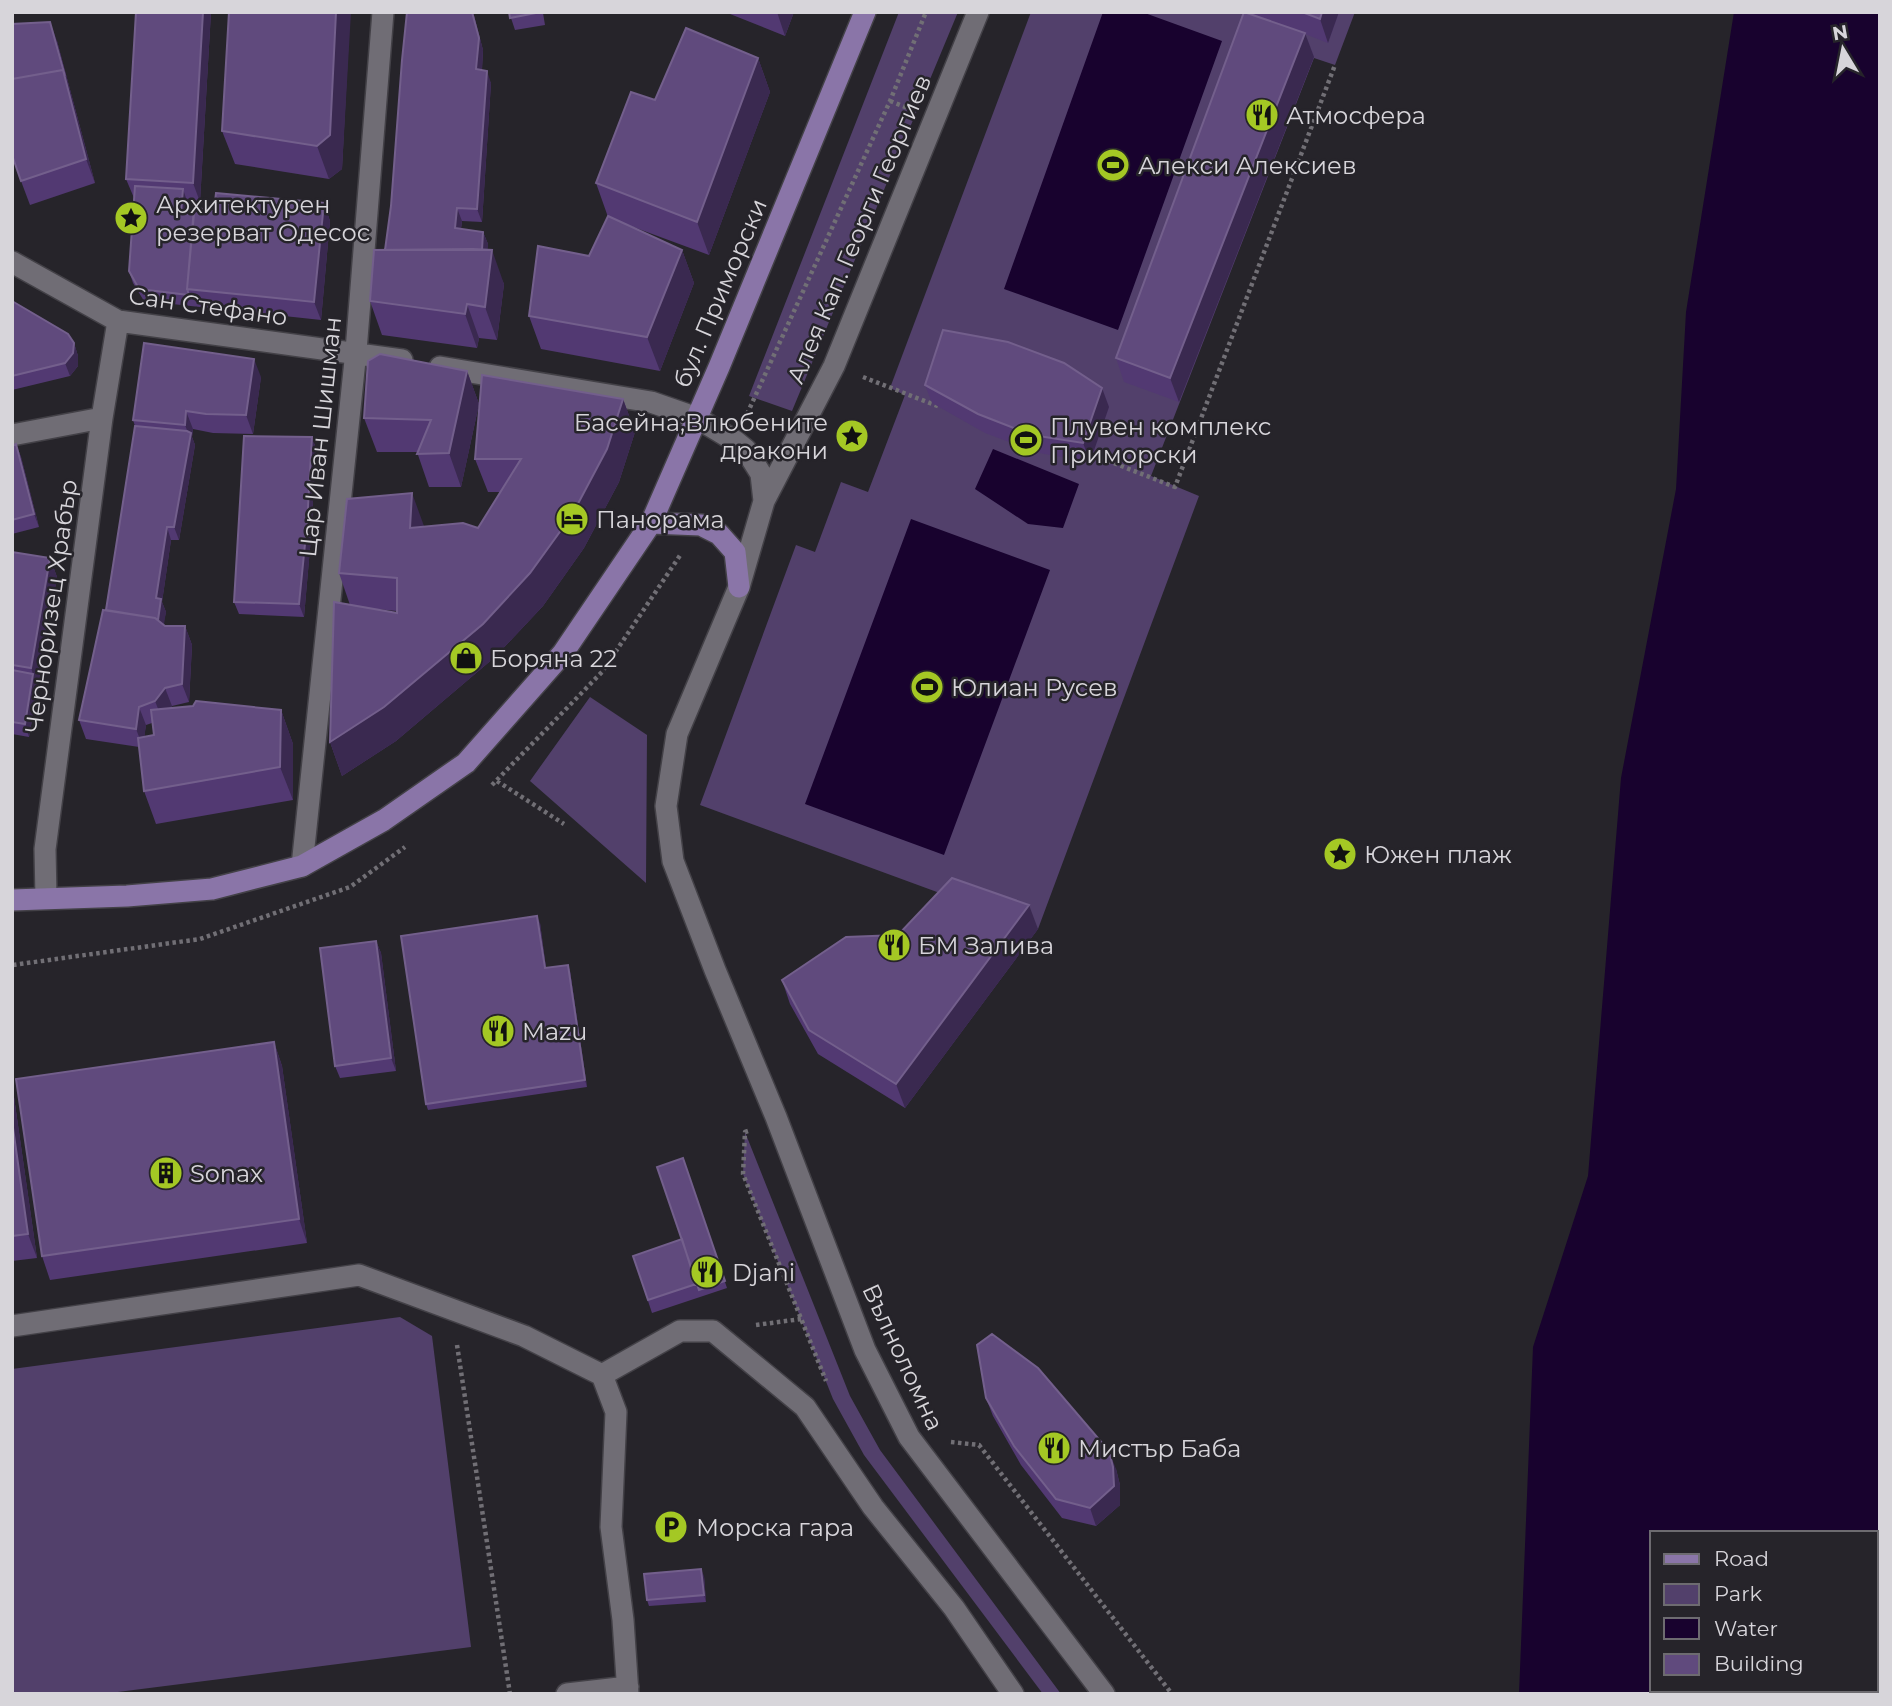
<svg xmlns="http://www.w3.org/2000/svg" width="1892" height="1706" font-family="Montserrat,sans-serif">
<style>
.green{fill:#52406b}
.water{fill:#18022e;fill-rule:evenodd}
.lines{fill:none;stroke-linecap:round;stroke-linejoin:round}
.minor-casing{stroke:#434147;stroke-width:24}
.major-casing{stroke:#434147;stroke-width:24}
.path{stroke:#716f75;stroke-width:4.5;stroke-dasharray:3.5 3.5;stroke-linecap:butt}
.minor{stroke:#706d75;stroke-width:21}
.major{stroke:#8a75a8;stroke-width:21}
.wall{fill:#523972;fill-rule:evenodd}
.shaded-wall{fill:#3a2950}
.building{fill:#604a7d;stroke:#735f8c;stroke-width:2}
.labels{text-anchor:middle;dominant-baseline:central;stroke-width:5;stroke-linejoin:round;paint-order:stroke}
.poi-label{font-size:24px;fill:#d7d5da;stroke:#26242a;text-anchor:start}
.street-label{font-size:24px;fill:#d7d5da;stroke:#26242a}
</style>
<rect width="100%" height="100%" fill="#26242a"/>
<path class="green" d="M899,12h59l-166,399 -43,-15z
M1031,12h324l-20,53 -21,-7 -163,418 48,20 -161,433 -338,-124 96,-260 19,7 26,-70 27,10 37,-97 -15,-7z
M590,697l57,38 -1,148 -116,-102z
M745,1132l105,264 30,54 181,244h-18l-179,-239 -31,-56 -90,-225z
M400,1317l32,19 39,311 -369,47h-90v-325z"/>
<path class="water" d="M1103,12h39l80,29 -104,289 -114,-41z
M1734,12h146v1682h-361l14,-347 55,-171 33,-398 55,-289 10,-177zM1652,1533h224v157h-224z
M993,449l86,35 -16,44 -35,-4 -53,-35z
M911,519l139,51 -106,285 -139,-51z"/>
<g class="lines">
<defs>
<path id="minor" d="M12,262l106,59 284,39
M440,367l211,35 46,16 38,23 11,9 15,24 3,27 -25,86 -62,147 -11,72 7,55 42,109 61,147 89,233 44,87 195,257
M12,435l90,-17
M764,501l70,-135 144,-354
M302,866l54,-515 27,-339
M46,898l-1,-49 57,-431 16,-97
M12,1326l347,-51 165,61 78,39
M567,1694l61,-7
M628,1694l-5,-74 -12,-93 5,-115 -14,-37 78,-44h33l92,76 68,100 81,101 59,86"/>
<path id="major" d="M651,523l50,2 18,9 16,18 4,35
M12,900l115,-4 85,-7 90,-23 82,-46 82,-57 97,-110 88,-130 68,-156 146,-355"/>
</defs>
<use href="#minor" class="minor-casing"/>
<use href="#major" class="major-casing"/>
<path class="path" d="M890,101l18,7
M863,377l77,30
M747,414l143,-313 36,-89
M1088,453l87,34 160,-422
M497,781l67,43
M492,785l110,-113 79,-118
M13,965l187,-26 150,-52 55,-40
M748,1131l-3,1 -2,42 83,207
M756,1325l45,-6
M457,1345l53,349
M951,1442l28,3 193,249"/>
<use href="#minor" class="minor"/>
<use href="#major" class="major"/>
</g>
<path class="wall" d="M136,12h75l-11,190 -13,-1 -1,13h8l20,-4 110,-7 6,18 -9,99 -177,-19 -11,-18 -4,-12 5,-73 -8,-19z
M407,12h66l10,38 -1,20 9,13 -9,139 -20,-1 -1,8 22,3 5,12 -1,6 17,34 -7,56 -18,-2 -2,10 -95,-13 -12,-34 15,-51 6,-44z
M509,12h38l-4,1 2,12 -30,5z
M725,12h69l-9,24z
M1244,12h95l-11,31 -23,-9 9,23 -135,345 -55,-20 -8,-24z
M349,35l-7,134 -13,10 -94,-15 -13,-33z
M57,41l38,142 -65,22 -9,-24z
M758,58l12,34 -61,163 -92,-34 65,29 12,33 -34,88 -119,-22 -12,-33 60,-60 19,-39 -12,-34 59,-83z
M12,301l62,42 4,13v10l-8,10 -58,14z
M467,371l12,33 -18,83h-32l-12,-35h-40l-13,-34z
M261,377l-8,57 -40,-1 -20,-4 -1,8 3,8 -16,95h-8l-9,62 4,10 -3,13 2,1h20l7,19 -3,57 -17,4 -2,2 111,2 12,34v56l-137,24 -12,-33 -5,-44 -53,-8 -7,-19 27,-110 29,-184 -2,-6zM152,723l2,12 -10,2 2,-12z
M925,385l177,3 7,19 -19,55 -51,-9 -54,-20 -53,-30z
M623,399l12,33 -16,50 -35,66 -41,58 -48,51 -99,84 -54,35 -12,-34 20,-137 -11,-32 85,-46 54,1 22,-36h-12l-13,-33zM376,609l21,2v2z
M312,437l4,12 -5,88 -7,80 -65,-3 -5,-12z
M16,444l5,13 18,70 -27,7v-88z
M12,552l38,6 7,19 -28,160 -17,-3z
M540,923l6,45 22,-3 2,6 17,116 -159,23 -2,-6z
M1038,929l-133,179 -87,-54 -28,-50 -8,-24z
M376,941l5,12 15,118 -56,7 -5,-12z
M274,1042l8,24 25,177 -257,37 -8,-24z
M12,1083l25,175 -25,3z
M683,1158l44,130 -75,25 -19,-57 48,-17z
M986,1398l130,71 4,16v20l-24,21 -34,-8 -41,-53 -28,-49z
M704,1576l2,26 -57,4 -2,-6z"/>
<path class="shaded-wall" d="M203,12h8l-11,190 -7,-19z
M336,12h15l-9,157 -13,10 -12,-33z
M472,12h1l10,38 -2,32 -5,-13z
M777,12h17l-9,24z
M1322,12h17l-11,31 -8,-24z
M50,22l7,19 38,142 -9,-24z
M1305,33l9,24 -135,345 -9,-24z
M758,58l12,34 -61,163 -12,-33z
M487,71l4,12 -9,139 -5,-13z
M183,189l4,12 -2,25 -4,-13z
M324,203l6,18 -9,99 -7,-18z
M457,208l5,13 -3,20 -4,-13z
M483,232l5,12 -3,38 -5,-12z
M492,250l12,34 -7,56 -12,-33z
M682,250l12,33 -34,88 -13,-34z
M467,304l12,34 -2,10 -12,-34z
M74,343l4,13v10l-8,10 -5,-13z
M254,359l7,18 -8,57 -7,-19z
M467,371l12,33 -18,83 -12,-34z
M1102,388l7,19 -19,55 -7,-19z
M623,399l12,33 -16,50 -35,66 -41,58 -48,51 -99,84 -54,35 -12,-34z
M186,411l7,18 -1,8 3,8 -16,95 -5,-13 16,-89 -5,-13z
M312,437l4,12 -5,88 -7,80 -5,-13z
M16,444l5,13 18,70 -5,-13z
M412,493l12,33 -2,36 -12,-34z
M167,527l4,13 -9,62 4,10 -4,25 -5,-13 -1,-26z
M50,558l7,19 -28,160 -4,-13 8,-50 -2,-6z
M185,626l7,19 -3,57 -7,-18z
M165,688l7,18 -10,13 -7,-18z
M139,707l7,18 -3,22 -7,-18z
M281,710l12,34v56l-13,-33z
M1029,905l9,24 -133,179 -9,-24z
M537,916l3,7 7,52 -2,-7z
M376,941l5,12 15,118 -5,-13z
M568,965l2,6 17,116 -2,-7z
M274,1042l8,24 25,177 -8,-24z
M12,1083l25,175 -9,-24 -16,-113z
M1109,1451l7,18 4,16v20l-24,21 -6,-18z
M701,1569l3,7 2,26 -2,-7z"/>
<path class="building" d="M136,12h67l-10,171 -67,-4z
M229,12h107l-6,123 -13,11 -95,-15z
M407,12h65l7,26 -3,31 11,2 -10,138 -20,-1 -2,20 28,4 -1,18h-97l6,-44 11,-146z
M509,12h32l-31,6z
M1244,12l61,21 -135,345 -54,-20z
M1302,12h20l-2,7z
M50,22l15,54 -2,-6 -51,9v-55z
M686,28l72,30 -61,164 -101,-39 35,-91 24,8z
M63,70l23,89 -65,22 -9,-26v-76z
M135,186l48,3 -2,24 13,1 -7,75 2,6 -50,-6 -10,-18z
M216,193l108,10 -10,99 -127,-13 7,-81 20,2z
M608,216l74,34 -35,87 -118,-21 9,-70 51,10z
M473,249l19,1 -7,57 -18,-3 -2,10 -95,-13 4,-51z
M12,301l56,33 6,9 -1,10 -8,10 -53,13z
M943,330l65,12 56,21 38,25 -19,55 -51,-8 -54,-21 -53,-29z
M144,343l110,16 -8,56 -40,-1 -20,-3 -1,14 -52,-5z
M380,354l87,17 -18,82 -32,1 14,-34 -67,-2 4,-57z
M482,375l141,24 -16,50 -35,66 -42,58 -47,51 -99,83 -54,35 4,-140 63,11v-35l-58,-5 8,-74 65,-6 -2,35 53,-5 15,5 43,-69h-46z
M135,426l52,5 4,2 -17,94h-7l-11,71 5,1 -3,21 -3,-2 -49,-8z
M244,436l68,1 -5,87 -8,80 -65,-2z
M16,444l18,70 -22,6v-74z
M12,552l38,6 -19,110 -19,-3z
M103,610l52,8 10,8h20l-3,58 -17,4 -10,13 -16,6 -3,22 -57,-9z
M12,670l21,4 -8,50 -13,-2z
M196,701l85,9 -1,57 -136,24 -6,-53 16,-3 -3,-25 42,-4z
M952,878l77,27 -133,179 -87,-54 -27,-50 64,-43 52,-2z
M537,916l8,52 23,-3 17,115 -159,24 -25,-168z
M376,941l15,117 -56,8 -15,-118z
M274,1042l25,177 -257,37 -26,-177z
M12,1121l16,113 -16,2z
M683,1158l42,123 -26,9 -42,-123z
M682,1239l14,45 -48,16 -15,-44z
M992,1334l46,34 71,83 4,16 1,19 -24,22 -34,-9 -42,-53 -28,-48 -9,-53z
M701,1569l3,26 -57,5 -3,-26z"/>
<defs>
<symbol id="restaurant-disc" viewBox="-11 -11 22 22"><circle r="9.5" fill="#a4c824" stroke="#26242a"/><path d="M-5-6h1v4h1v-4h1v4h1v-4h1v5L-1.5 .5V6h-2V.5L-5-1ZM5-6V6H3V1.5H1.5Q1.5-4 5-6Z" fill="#111"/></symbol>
<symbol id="stadium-disc" viewBox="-11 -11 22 22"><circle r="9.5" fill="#a4c824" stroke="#26242a"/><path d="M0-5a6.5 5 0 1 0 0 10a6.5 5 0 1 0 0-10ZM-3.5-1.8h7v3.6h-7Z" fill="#111"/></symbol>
<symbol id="sight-disc" viewBox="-11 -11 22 22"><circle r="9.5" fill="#a4c824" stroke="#26242a"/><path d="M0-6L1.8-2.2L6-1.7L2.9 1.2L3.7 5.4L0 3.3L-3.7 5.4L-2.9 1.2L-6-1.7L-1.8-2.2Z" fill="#111"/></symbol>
<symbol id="hotel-disc" viewBox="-11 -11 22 22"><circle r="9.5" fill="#a4c824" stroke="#26242a"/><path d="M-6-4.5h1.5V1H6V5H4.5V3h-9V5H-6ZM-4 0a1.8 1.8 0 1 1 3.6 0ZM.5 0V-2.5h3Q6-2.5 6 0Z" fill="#111"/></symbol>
<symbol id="shop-disc" viewBox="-11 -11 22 22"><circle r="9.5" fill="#a4c824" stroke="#26242a"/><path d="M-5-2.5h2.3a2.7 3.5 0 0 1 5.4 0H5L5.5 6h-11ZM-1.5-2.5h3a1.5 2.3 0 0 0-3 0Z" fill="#111"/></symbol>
<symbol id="building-disc" viewBox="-11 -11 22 22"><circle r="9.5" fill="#a4c824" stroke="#26242a"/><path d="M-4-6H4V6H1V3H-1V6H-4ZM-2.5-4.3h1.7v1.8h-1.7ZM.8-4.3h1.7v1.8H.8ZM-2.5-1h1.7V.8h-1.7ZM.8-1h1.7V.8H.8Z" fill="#111"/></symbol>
<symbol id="parking-disc" viewBox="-11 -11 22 22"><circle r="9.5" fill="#a4c824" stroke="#26242a"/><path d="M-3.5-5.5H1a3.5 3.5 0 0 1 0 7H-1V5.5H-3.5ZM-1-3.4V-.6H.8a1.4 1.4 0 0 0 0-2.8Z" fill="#111"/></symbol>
</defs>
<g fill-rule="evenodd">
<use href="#restaurant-disc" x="1243" y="96" width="38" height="38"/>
<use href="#stadium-disc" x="1094" y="146" width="38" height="38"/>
<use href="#sight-disc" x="112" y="199" width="38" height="38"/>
<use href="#sight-disc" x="833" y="417" width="38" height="38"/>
<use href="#stadium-disc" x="1007" y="421" width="38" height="38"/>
<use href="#hotel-disc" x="553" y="500" width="38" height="38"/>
<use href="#shop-disc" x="447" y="639" width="38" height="38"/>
<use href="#stadium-disc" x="908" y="668" width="38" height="38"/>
<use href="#sight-disc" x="1321" y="835" width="38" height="38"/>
<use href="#restaurant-disc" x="875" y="926" width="38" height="38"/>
<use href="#restaurant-disc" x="479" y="1012" width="38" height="38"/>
<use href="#building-disc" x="147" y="1154" width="38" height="38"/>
<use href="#restaurant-disc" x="688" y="1253" width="38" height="38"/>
<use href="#restaurant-disc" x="1035" y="1429" width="38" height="38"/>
<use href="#parking-disc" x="652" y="1508" width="38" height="38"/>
</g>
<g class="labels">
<g class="poi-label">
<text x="1286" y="115">Атмосфера</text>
<text x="1138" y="165">Алекси Алексиев</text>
<text x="156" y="204">Архитектурен<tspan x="156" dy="28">резерват Одесос</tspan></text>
<text x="828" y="422" text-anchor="end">Басейна;Влюбените<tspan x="828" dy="28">дракони</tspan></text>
<text x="1050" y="426">Плувен комплекс<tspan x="1050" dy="28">Приморски</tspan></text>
<text x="596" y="519">Панорама</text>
<text x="490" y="658">Боряна 22</text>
<text x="951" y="687">Юлиан Русев</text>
<text x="1364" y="854">Южен плаж</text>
<text x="918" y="945">БМ Залива</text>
<text x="522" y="1031">Mazu</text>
<text x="190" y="1173">Sonax</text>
<text x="732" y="1272">Djani</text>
<text x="1078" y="1448">Мистър Баба</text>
<text x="696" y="1527">Морска гара</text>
</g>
<g class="street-label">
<text transform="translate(859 229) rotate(-67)">Алея Кап. Георги Георгиев</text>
<text transform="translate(720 293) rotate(-67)">бул. Приморски</text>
<text transform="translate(208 306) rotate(8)">Сан Стефано</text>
<text transform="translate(320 437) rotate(-84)">Цар Иван Шишман</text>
<text transform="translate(51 606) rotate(-82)">Черноризец Храбър</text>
<text transform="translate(903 1357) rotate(65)">Вълноломна</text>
</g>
</g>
<rect width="1892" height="1706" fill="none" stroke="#d7d5da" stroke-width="28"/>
<rect x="1650" y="1531" width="228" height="161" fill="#26242a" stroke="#6d6b70" stroke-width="2"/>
<rect x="1664" y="1554" width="35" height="10" fill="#8a75a8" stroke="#6d6b70" stroke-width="2"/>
<text x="1714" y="1566" font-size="21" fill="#d7d5da">Road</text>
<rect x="1664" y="1584" width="35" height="21" fill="#52406b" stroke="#6d6b70" stroke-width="2"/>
<text x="1714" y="1601" font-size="21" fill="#d7d5da">Park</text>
<rect x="1664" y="1618" width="35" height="21" fill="#18022e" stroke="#6d6b70" stroke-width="2"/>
<text x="1714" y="1636" font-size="21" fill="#d7d5da">Water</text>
<rect x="1664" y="1654" width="35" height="21" fill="#604a7d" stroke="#6d6b70" stroke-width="2"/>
<text x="1714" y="1671" font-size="21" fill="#d7d5da">Building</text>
<g transform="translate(1843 49) rotate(350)" stroke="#26242a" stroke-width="5" paint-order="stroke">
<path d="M0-5L12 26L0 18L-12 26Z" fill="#d7d5da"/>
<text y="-10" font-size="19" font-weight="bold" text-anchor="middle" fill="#d7d5da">N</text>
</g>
</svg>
